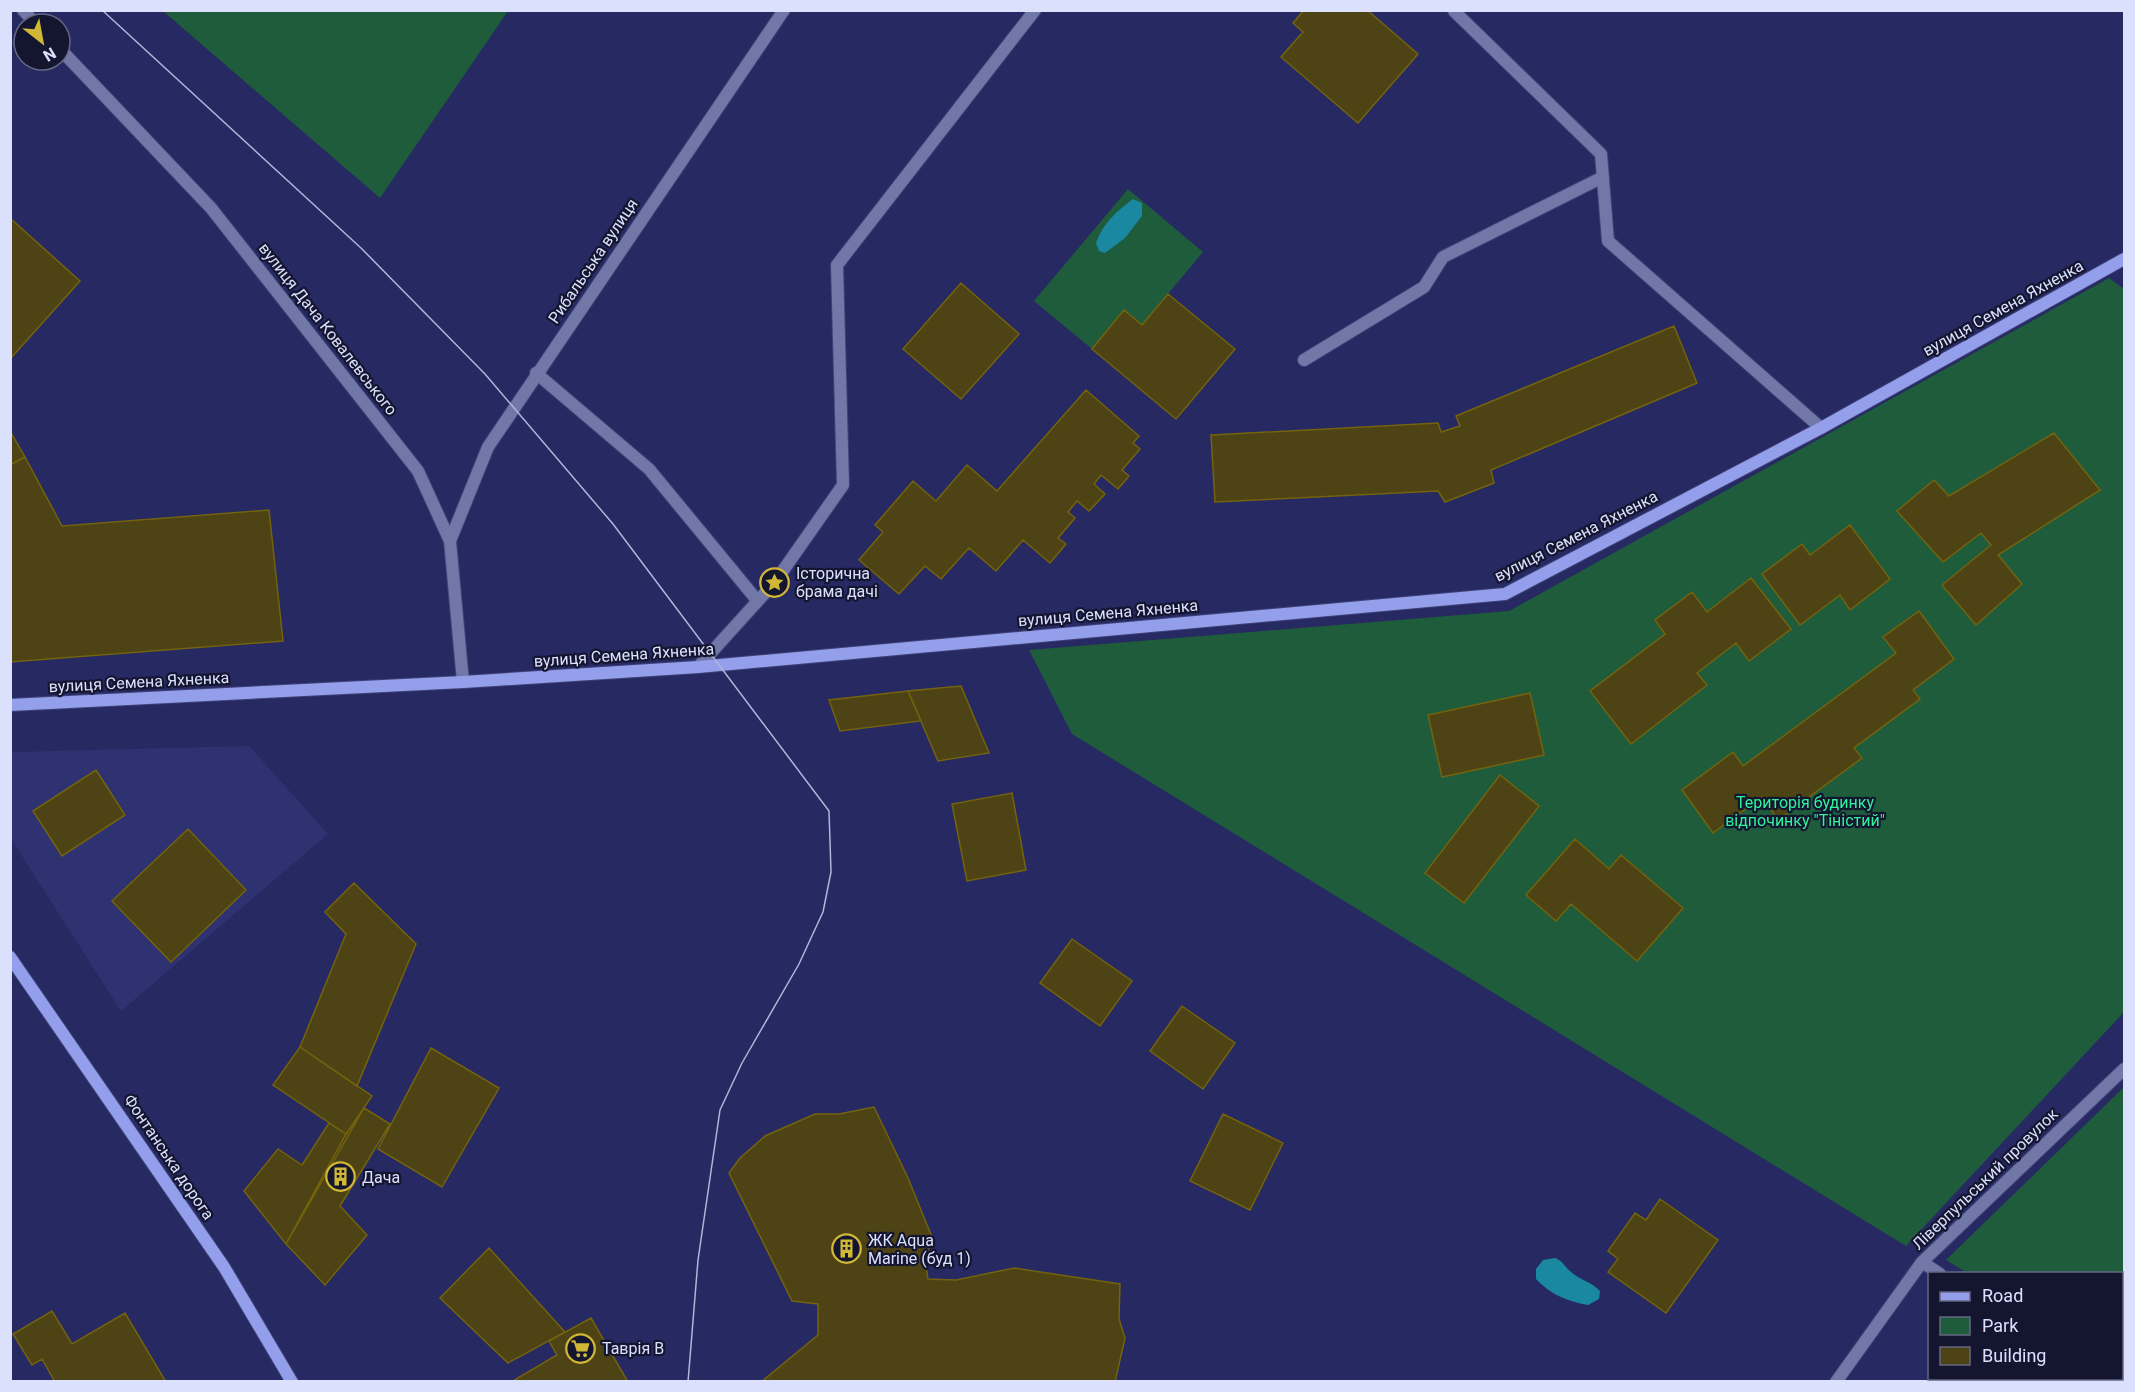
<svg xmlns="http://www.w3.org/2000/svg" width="2135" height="1392" font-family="Roboto,sans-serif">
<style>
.built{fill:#2f3271}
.green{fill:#1f5c3c}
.water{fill:#1988a0}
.building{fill:#4d4315;stroke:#74630d;stroke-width:1.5}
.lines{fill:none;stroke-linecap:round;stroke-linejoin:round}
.lane-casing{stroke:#3f4378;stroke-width:14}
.street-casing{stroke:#3f4378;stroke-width:14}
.secondary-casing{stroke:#3f4378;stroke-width:14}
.lane{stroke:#7178a7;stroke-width:12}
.street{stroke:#7178a7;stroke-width:12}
.secondary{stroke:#949feb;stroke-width:12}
.tram{stroke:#b2b6da;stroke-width:1.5}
.labels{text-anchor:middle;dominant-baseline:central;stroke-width:4.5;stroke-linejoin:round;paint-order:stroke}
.street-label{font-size:16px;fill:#dbe0fd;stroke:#141630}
.poi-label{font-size:16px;fill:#dbe0fd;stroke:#141630;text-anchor:start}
.park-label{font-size:16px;fill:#2ff39a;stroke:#141630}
</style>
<rect width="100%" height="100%" fill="#262962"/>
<path class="built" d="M249,746l79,88 -207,177 -110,-172v-87z"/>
<path class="green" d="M163,11h345l-128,187z
M1128,189l75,63 -61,73 -18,-15 -32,39 -58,-48z
M2109,278l15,11v723l-218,234 -834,-512 -43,-84 480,-39z
M2124,1087v289l-2,-2v-100l-155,-1 -21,-13z"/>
<path class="water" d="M1133,199l9,4v13l-17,22 -20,15 -6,-2 -3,-8c7,-20 20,-31 37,-44z
M1555,1258c8,3 9,8 15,13 9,9 21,10 30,20l-1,8 -11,6c-21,-4 -37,-10 -52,-26v-10l7,-9z"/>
<path class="building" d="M1304,10h63l51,44 -60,69 -77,-66 22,-25 -10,-9z
M10,218l70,63 -70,78z
M961,283l58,51 -58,65 -58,-50z
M1168,294l67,55 -59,70 -84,-70 32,-39 18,15z
M1674,326l23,57 -206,87 3,13 -49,19 -7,-11 -223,11 -4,-67 227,-12 3,9 19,-6 -4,-10z
M1086,390l53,46 -6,7 7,6 -18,21 7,6 -11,13 -17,-14 -7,9 11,10 -16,17 -12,-10 -9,11 7,6 -17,20 8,6 -16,19 -27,-23 -27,31 -27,-23 -28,31 -16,-13 -26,28 -40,-34 24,-28 -8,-7 38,-44 23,20 31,-36 30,26z
M10,431l15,26 -15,8z
M2054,433l46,57 -102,65 24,29 -46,41 -34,-40 49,-40 -10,-12 -38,29 -46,-51 37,-31 15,16z
M25,457l37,69 207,-16 14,131 -273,21v-197z
M1850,525l40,54 -40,31 -10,-15 -40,30 -38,-51 40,-30 8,11z
M1751,578l40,51 -42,32 -13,-18 -39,30 10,12 -76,59 -41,-53 75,-57 -10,-14 37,-28 15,20z
M1919,611l35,48 -41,31 7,9 -66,49 8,10 -84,62 -16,-23 -49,36 -31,-43 51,-38 10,14 153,-113 -13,-16z
M961,686l28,67 -51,8 -30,-70z
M908,691l13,30 -81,10 -11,-31z
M1530,693l14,62 -102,22 -14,-62z
M96,770l29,45 -63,41 -29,-45z
M1500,775l39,31 -75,97 -39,-30z
M1012,793l14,77 -59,11 -15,-77z
M188,829l58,61 -75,72 -59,-61z
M1575,839l34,30 12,-14 62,53 -46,53 -66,-57 -15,17 -30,-26z
M354,883l62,61 -59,142 -57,-39 46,-113 -21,-22z
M1072,939l60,42 -32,45 -60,-43z
M1182,1006l53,37 -32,46 -53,-38z
M300,1047l72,49 -26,38 -73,-49z
M431,1048l68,40 -57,99 -64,-38z
M874,1107l34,71 24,59 -7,23 3,19 28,1 58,-12 106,16 -1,35 6,19 -10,44h-354l57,-47v-31l-26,-3 -63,-128 11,-15 25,-22 50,-22h24z
M364,1108l-78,136 -42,-53 34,-42 24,16 27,-42 17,11z
M364,1108l26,16 -50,82 27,29 -42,50 -39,-41 60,-110z
M1223,1114l60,29 -33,67 -60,-29z
M1660,1199l58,41 -52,73 -58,-41 10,-13 -10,-8 27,-38 11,7z
M489,1248l76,84 -57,31 -68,-65z
M52,1311l20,33 53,-31 41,69h-111l-13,-23 -10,6 -19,-31z
M591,1318l37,64h-117l46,-27 -8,-14z"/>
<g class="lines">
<defs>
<path id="lane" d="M1454,11l147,143 7,87 213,187
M1304,360l120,-73 19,-30 160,-80
M536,373l113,96 107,130
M698,667l77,-85 68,-97 -6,-220 198,-255"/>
<path id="street" d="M23,10l13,14
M60,49l151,159 207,263 32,70 13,141
M450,541l38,-94 296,-437
M1922,1262l18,12
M2101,1378l4,4
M1836,1382l86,-120 202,-193"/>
<path id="secondary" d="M10,705l453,-23 235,-15 807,-73 316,-166 303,-169
M10,957l214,310 68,115"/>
</defs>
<use href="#lane" class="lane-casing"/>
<use href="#street" class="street-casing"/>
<use href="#secondary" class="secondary-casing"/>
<use href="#lane" class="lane"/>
<use href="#street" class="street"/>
<use href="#secondary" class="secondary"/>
<path class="tram" d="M102,10l259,238 124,126 128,150 216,287 2,61 -8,40 -24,52 -57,99 -22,47 -22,150 -10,122"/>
</g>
<defs>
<symbol id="sight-ring" viewBox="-11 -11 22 22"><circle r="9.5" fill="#141630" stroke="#d1b736" stroke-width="1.5"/><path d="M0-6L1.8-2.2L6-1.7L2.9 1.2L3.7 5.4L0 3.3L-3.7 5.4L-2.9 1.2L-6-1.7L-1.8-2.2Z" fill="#d1b736"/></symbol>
<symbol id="building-ring" viewBox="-11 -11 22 22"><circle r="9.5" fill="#141630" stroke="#d1b736" stroke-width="1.5"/><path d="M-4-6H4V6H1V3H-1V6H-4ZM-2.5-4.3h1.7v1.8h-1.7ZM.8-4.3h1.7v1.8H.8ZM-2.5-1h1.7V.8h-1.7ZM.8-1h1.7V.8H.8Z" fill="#d1b736"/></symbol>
<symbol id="supermarket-ring" viewBox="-11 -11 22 22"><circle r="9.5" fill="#141630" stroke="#d1b736" stroke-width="1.5"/><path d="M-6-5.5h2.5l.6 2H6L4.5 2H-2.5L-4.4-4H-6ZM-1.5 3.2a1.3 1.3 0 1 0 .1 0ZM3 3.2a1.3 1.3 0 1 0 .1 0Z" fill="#d1b736"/></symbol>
</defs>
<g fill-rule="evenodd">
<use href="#sight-ring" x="758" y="566" width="33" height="33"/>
<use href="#building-ring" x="324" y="1160" width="33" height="33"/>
<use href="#building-ring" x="830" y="1232" width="33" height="33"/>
<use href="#supermarket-ring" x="564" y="1332" width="33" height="33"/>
</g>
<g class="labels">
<g class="street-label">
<text transform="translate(593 261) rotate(-56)">Рибальська вулиця</text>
<text transform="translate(2003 308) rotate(-29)">вулиця Семена Яхненка</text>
<text transform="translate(328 329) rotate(52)">вулиця Дача Ковалевського</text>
<text transform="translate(1576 536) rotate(-27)">вулиця Семена Яхненка</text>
<text transform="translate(1108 613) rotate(-5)">вулиця Семена Яхненка</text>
<text transform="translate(624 655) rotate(-4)">вулиця Семена Яхненка</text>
<text transform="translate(139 682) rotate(-3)">вулиця Семена Яхненка</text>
<text transform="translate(169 1157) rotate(56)">Фонтанська дорога</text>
<text transform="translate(1985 1179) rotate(-44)">Ліверпульський провулок</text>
</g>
<g class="poi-label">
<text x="796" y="573">Історична<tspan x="796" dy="18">брама дачі</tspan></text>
<text x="362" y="1177">Дача</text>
<text x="868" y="1240">ЖК Aqua<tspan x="868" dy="18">Marine (буд 1)</tspan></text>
<text x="602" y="1348">Таврія В</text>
</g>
<g class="park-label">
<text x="1805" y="802">Територія будинку<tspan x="1805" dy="18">відпочинку "Тіністий"</tspan></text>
</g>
</g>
<rect width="2135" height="1392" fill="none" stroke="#dbe0fd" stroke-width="24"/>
<rect x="1928" y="1272" width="195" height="108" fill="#141630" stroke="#646782" stroke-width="1.5"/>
<rect x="1940" y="1292" width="30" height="9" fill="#949feb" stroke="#646782" stroke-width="1.5"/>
<text x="1982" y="1302" font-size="18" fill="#dbe0fd">Road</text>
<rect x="1940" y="1317" width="30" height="18" fill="#1f5c3c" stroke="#646782" stroke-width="1.5"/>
<text x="1982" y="1332" font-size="18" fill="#dbe0fd">Park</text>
<rect x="1940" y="1347" width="30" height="18" fill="#4d4315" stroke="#646782" stroke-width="1.5"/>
<text x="1982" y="1362" font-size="18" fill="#dbe0fd">Building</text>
<g transform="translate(42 42) rotate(149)"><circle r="28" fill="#141630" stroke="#646782" stroke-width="1.5"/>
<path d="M0-4.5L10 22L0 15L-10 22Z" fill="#d1b736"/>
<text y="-9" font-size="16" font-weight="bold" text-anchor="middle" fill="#dbe0fd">N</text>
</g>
</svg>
